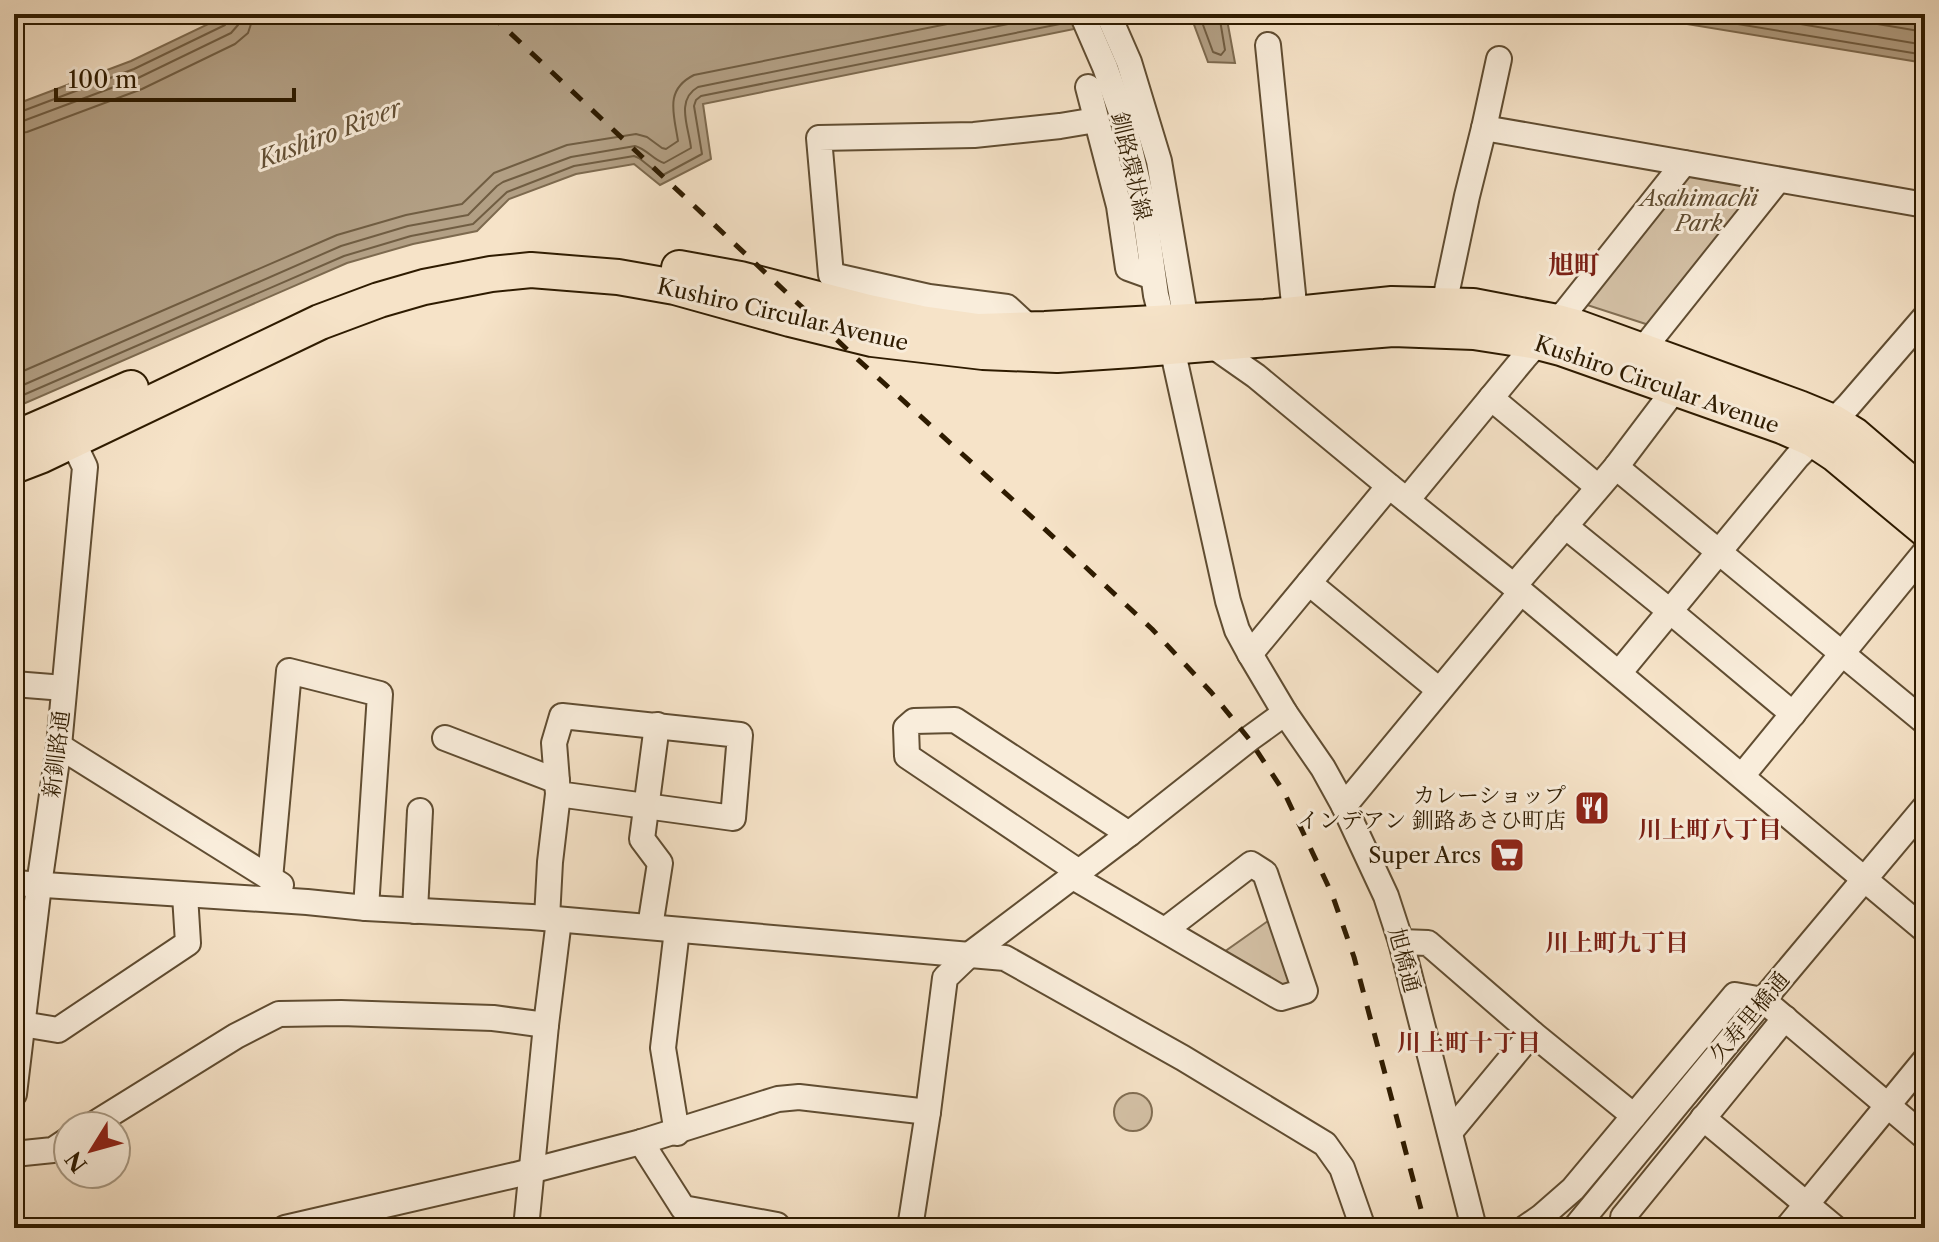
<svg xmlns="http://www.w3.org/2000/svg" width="1939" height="1242" font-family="'Libre Caslon Text','Noto Serif JP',serif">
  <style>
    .green { fill: #d4c1a6; stroke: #816e53; stroke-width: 2 }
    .water { fill: #b29f84; stroke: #7d6a4f; stroke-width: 2 }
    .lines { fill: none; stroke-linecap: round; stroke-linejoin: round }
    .shore { stroke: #705d42; stroke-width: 2 }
    .minor-casing { stroke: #604d32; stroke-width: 28 }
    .highway-casing { stroke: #2e1b00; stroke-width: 38 }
    .minor { stroke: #f9eddb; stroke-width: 24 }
    .highway { stroke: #f6e3c8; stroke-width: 34 }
    .rail { stroke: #2e1b00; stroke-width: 5; stroke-dasharray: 14 14; stroke-linecap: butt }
    .labels { text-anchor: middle; stroke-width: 6; stroke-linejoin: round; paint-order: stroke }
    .street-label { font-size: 22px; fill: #2e1b00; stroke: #f9eddb }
    .park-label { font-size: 22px; font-style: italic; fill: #604d32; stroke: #f9eddb }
    .poi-label { font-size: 22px; fill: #2e1b00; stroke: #f9eddb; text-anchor: end }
    .water-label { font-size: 24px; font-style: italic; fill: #635035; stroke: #f9eddb }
    .neighbourhood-label { font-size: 24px; font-weight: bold; fill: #7a1f14; stroke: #f9eddb }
    .quarter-label { font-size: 26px; font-weight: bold; fill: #7a1f14; stroke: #f9eddb }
  </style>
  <rect width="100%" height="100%" fill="#f6e3c8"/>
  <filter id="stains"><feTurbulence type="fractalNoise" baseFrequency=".0025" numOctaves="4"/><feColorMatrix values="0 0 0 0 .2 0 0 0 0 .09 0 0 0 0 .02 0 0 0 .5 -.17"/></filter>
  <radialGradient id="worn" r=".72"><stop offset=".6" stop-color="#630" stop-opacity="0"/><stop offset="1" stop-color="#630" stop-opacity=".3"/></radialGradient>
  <g class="green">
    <path d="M1687 173 1749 183 1753 195 1649 325 1584 304Z"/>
    <path d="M1275 916 1299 989 1281 994 1217 957Z"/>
    <circle cx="1133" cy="1112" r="19"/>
  </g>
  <g class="water">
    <path d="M225 14H1148L703 104 711 159 660 185 634 164 576 174 509 199 477 231 413 244 347 263 14 408V105L131 61 221 18Z"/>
    <path d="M1190 14H1226L1235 63 1208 62Z"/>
    <path d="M1626 14H1925V63Z"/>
  </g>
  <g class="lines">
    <g class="shore">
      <path d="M1199 14 1213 52 1221 55 1225 50 1219 14"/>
      <path d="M1677 14 1925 55"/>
      <path d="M1741 14 1925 45"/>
      <path d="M1818 14 1925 32"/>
      <path d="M14 112H20L134 69 225 25 229 20 230 14"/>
      <path d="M14 122 23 121 138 78 231 33 238 25 240 14"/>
      <path d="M14 134 27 132 142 89 235 44 248 33 251 24 252 14"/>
      <path d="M14 375 337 235 406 215 462 204 494 173 567 145 636 134 647 137 662 148 666 149 678 141C674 114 664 90 694 75L997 14"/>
      <path d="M14 389 341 246 408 226 468 215 497 186 503 182 571 157 635 146C647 149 653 160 664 163L691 148C689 128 675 100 698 87L1057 14"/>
      <path d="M14 399 344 256 411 236 473 224 507 192 574 166 634 156 639 158 659 174 663 175 702 154 694 106 696 100 701 96 1070 22"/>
    </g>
    <defs>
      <g id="minor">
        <path d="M1082 14 1105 67 1122 115 1144 208 1156 295 1163 323 1172 348 1228 601 1237 630 1250 654 1285 713 1323 768 1344 806 1386 896 1401 942 1474 1228"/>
        <path d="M1108 14 1129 62 1159 161 1186 322"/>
        <path d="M1268 45 1295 314"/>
        <path d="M1088 87 1119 206 1128 268 1153 277"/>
        <path d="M1484 128 1499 59"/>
        <path d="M1441 319 1467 196 1484 128 1925 205"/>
        <path d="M1032 330 1007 307 929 297 831 275 819 138 974 135 1060 126 1096 120"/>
        <path d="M1206 341 1256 376 1389 486 1514 586 1925 930"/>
        <path d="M1632 363 1778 180"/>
        <path d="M1491 398 1598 487"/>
        <path d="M1616 467 1925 722"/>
        <path d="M1407 500 1524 358 1568 309 1684 163"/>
        <path d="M1565 526 1671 612 1793 714"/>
        <path d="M1309 583 1439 690"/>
        <path d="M1514 586 1616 467 1684 377"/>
        <path d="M1250 654 1389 486"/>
        <path d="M1619 673 1797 457 1848 406 1925 317"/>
        <path d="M14 684 64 688"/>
        <path d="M445 738 557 781"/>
        <path d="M59 746 281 885"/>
        <path d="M1742 776 1925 552"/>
        <path d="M1344 806 1521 592"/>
        <path d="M1079 872 907 756 906 728 914 721 955 720 1129 834"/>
        <path d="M1073 877 1281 998 1305 991 1265 873 1251 864 1165 930"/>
        <path d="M270 879 289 671 380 694 366 908"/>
        <path d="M14 883 307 902 366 908 532 917 1005 958 1183 1058 1325 1144 1342 1168 1363 1228"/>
        <path d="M415 911 420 811"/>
        <path d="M547 918 550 862 558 794 554 743 562 716 740 735 733 818 558 794"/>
        <path d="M650 927 660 863 642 839 657 725"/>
        <path d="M677 930 663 1048 677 1133"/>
        <path d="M1401 942 1428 943 1532 1033 1450 1132"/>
        <path d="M22 1024 58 1030 188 943 185 895"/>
        <path d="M1532 1033 1634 1116"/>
        <path d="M14 1094 39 885 59 746 85 467 67 429"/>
        <path d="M1703 1118 1835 1228"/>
        <path d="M91 1126 236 1036 279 1014 341 1013 493 1018 546 1025"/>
        <path d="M641 1142 683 1208 777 1225"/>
        <path d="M14 1154 53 1150 68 1140"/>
        <path d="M285 1228 515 1175 641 1142 778 1099 799 1097 928 1112"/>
        <path d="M526 1228 546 1025 559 920"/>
        <path d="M910 1228 928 1112 945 978 969 955 1129 834 1249 739 1285 713"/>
        <path d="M1525 1228 1541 1217 1573 1189 1735 995 1763 1000 1925 1137"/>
        <path d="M1575 1228 1763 1000 1925 807"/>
        <path d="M1623 1228V1217L1785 1018"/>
        <path d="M1787 1228 1925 1060"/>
      </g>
      <g id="highway">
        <path d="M679 268 740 279 868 312 921 323 978 331 1045 329 1265 317 1392 304 1473 306 1557 322 1579 328 1799 408 1833 422 1854 435 1925 496"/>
        <path d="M14 439 131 388"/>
        <path d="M14 466 40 456 320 322 379 300 424 287 491 274 531 270 618 277 675 287 790 319 872 339 983 352 1057 355 1132 350 1393 329 1474 332 1538 342 1561 348 1782 426 1814 440 1835 454 1925 529"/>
      </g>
    </defs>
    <use href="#minor" class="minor-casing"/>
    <use href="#highway" class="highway-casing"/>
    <use href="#minor" class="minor"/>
    <use href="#highway" class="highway"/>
    <path class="rail" d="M490 14 854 356 1034 519 1152 629 1211 692 1249 739 1284 792 1332 894 1354 957 1426 1228"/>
  </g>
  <defs>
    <symbol id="restaurant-square" viewBox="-11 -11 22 22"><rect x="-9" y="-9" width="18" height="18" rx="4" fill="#8f2418" stroke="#f9eddb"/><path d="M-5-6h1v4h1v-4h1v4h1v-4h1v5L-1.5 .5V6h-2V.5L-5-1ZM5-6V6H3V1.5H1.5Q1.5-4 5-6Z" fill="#fff"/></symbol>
    <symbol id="supermarket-square" viewBox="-11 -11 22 22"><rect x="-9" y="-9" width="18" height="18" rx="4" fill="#8f2418" stroke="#f9eddb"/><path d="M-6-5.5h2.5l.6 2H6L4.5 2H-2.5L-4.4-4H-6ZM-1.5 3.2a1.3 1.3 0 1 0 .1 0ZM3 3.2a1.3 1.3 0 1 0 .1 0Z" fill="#fff"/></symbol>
  </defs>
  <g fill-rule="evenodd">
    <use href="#restaurant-square" x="1572" y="788" width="40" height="40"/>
    <use href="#supermarket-square" x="1487" y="835" width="40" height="40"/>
  </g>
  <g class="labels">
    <g class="street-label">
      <text transform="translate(1132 166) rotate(77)" y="8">釧路環状線</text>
      <text transform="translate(783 314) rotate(13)" y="8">Kushiro Circular Avenue</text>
      <text transform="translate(1657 384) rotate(19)" y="8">Kushiro Circular Avenue</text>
      <text transform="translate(56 754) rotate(-83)" y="8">新釧路通</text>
      <text transform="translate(1405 960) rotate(75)" y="8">旭橋通</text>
      <text transform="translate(1749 1017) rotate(-50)" y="8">久寿里橋通</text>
    </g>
    <g class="park-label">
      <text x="1699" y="206">Asahimachi<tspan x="1699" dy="25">Park</tspan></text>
    </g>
    <g class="poi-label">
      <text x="1566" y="803">カレーショップ<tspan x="1566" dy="25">インデアン 釧路あさひ町店</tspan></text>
      <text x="1481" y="863">Super Arcs</text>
    </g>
    <g class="water-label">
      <text transform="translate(330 134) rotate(-21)" y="8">Kushiro River</text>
    </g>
    <g class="neighbourhood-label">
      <text x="1710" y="838">川上町八丁目</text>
      <text x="1617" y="951">川上町九丁目</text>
      <text x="1469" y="1051">川上町十丁目</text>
    </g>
    <g class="quarter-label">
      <text x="1574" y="274">旭町</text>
    </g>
  </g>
  <rect width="1939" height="1242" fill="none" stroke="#f6e3c8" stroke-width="48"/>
  <rect x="16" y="16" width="1907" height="1210" fill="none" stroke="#2e1b00" stroke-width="4"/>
  <rect x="24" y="24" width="1891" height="1194" fill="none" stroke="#2e1b00" stroke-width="2"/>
  <g transform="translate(92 1150) rotate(233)"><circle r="38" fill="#f9eddb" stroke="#a89983" stroke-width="2"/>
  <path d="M0-6L14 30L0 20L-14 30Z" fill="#8f2418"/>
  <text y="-12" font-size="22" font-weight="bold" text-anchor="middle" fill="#2e1b00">N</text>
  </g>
  <path d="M56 88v12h238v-12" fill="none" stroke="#2e1b00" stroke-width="4"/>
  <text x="68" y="88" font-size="24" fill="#2e1b00" stroke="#f9eddb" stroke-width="6" paint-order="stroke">100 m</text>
  <rect width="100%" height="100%" filter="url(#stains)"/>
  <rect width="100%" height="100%" fill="url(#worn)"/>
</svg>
